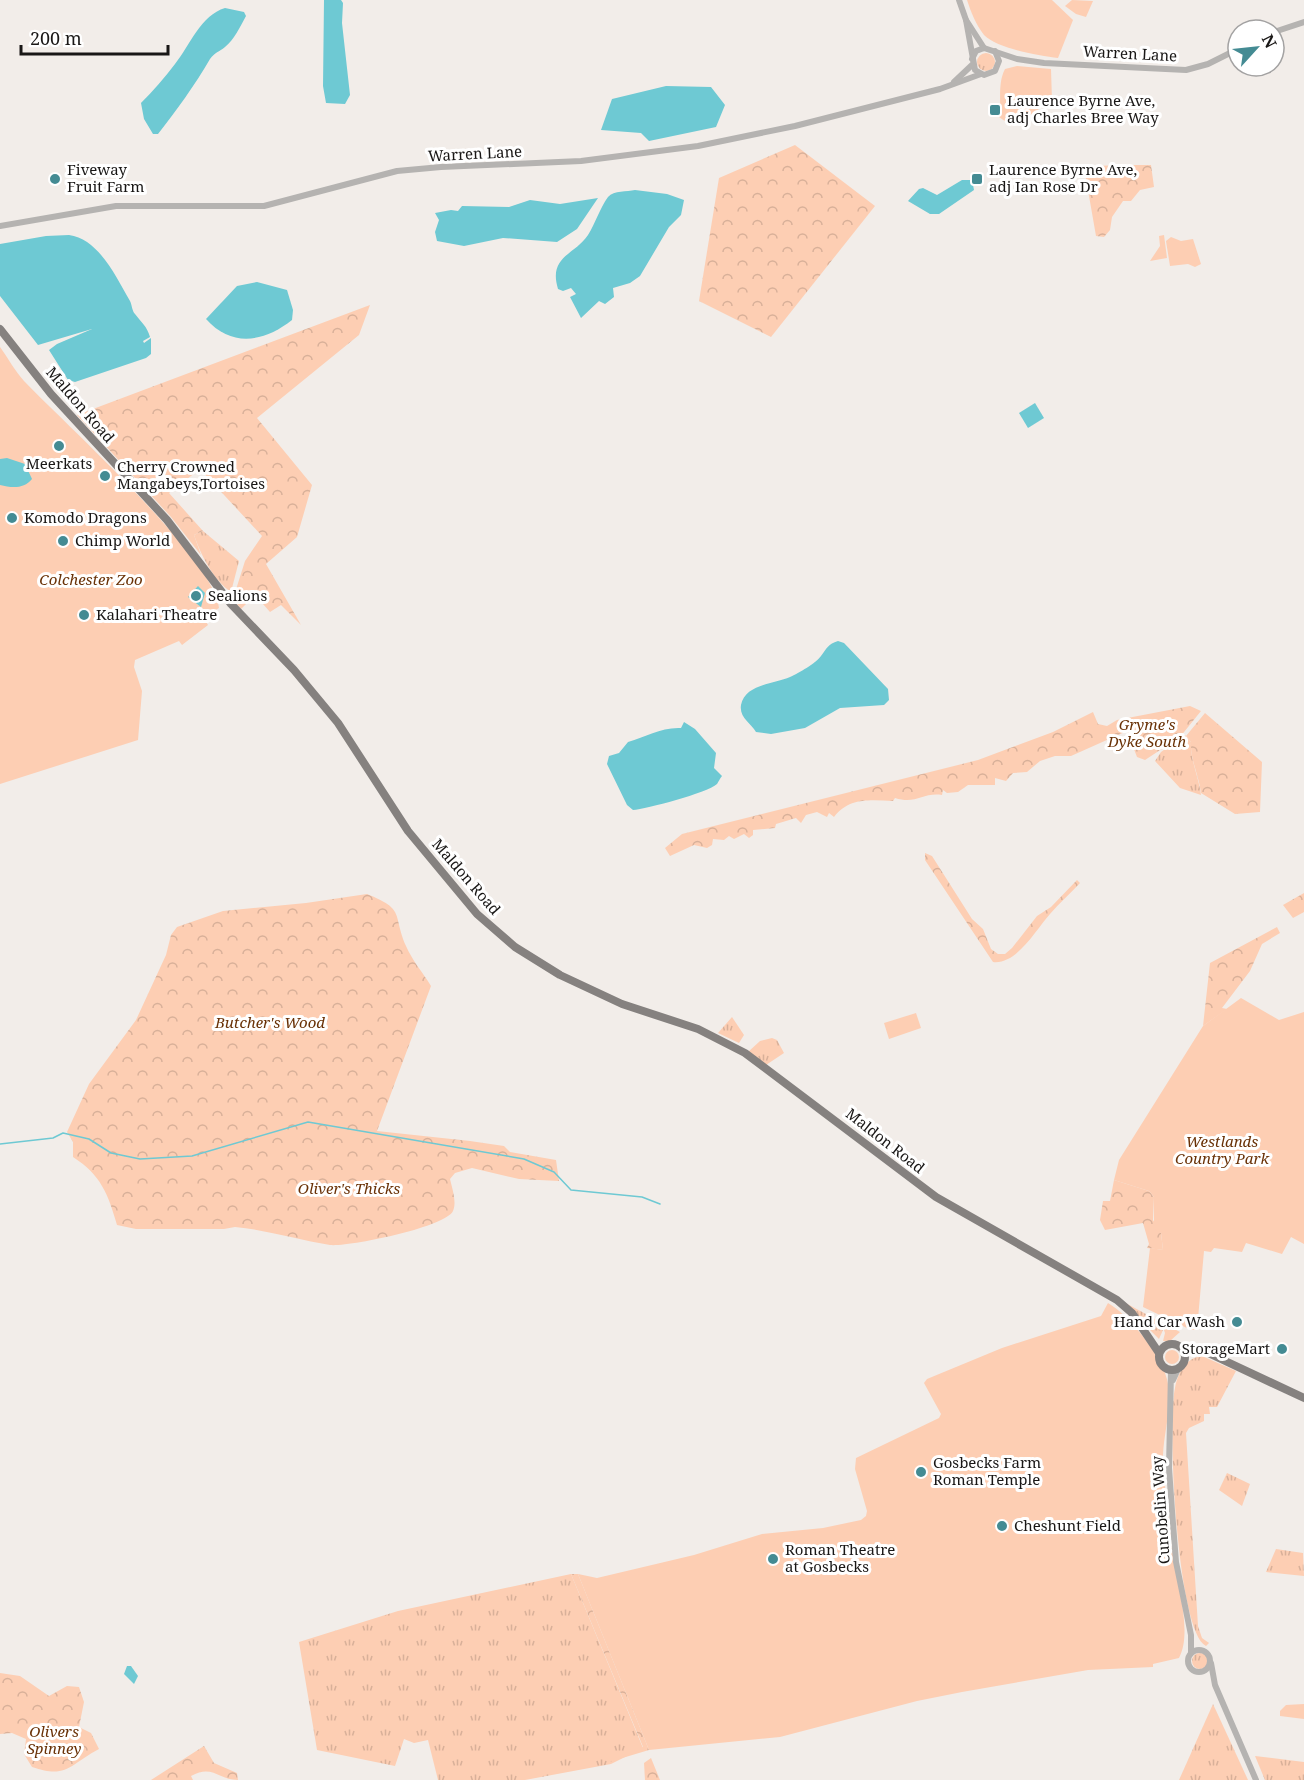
<svg xmlns="http://www.w3.org/2000/svg" width="1304" height="1780" font-family="'Noto Serif',serif">
  <style>
    .grass { fill: url(#grass-tufts) }
    .forest { fill: url(#forest-crowns) }
    .park { fill: #fdceb3 }
    .water { fill: #6ec9d3 }
    .lines { fill: none; stroke-linecap: round; stroke-linejoin: round }
    .stream { stroke: #6ec9d3; stroke-width: 1.5 }
    .minor { stroke: #b5b3b1; stroke-width: 6 }
    .major { stroke: #85817f; stroke-width: 8 }
    .poi-dot { fill: #448b93; stroke: #fff; stroke-width: 2 }
    .labels { text-anchor: middle; stroke-width: 6; stroke-linejoin: round; paint-order: stroke }
    .street-label { font-size: 15px; fill: #191716; stroke: #fff }
    .poi-label { font-size: 15px; fill: #191716; stroke: #fff; text-anchor: start }
    .park-label { font-size: 15px; font-style: italic; fill: #693106; stroke: #fff }
  </style>
  <defs>
    <pattern id="grass-tufts" width="24" height="20" patternUnits="userSpaceOnUse" patternTransform="scale(1.5)"><rect width="24" height="20" fill="#fdceb3"/><path d="M3 7l-1-3M5 7V3M7 7l1-3M15 17l-1-3M17 17v-4M19 17l1-3" fill="none" stroke="#d8b099"/></pattern>
    <pattern id="forest-crowns" width="20" height="18" patternUnits="userSpaceOnUse" patternTransform="scale(1.5)"><rect width="20" height="18" fill="#fdceb3"/><path d="M2 6a3 3 0 1 1 6 0M12 15a3 3 0 1 1 6 0" fill="none" stroke="#d8b099"/></pattern>
  </defs>
  <rect width="100%" height="100%" fill="#f2ede9"/>
  <g class="grass">
    <circle cx="986" cy="62" r="9"/>
    <path d="M203 531 239 561 231 592C213 580 201 555 194 535Z"/>
    <path d="M1185 735 1191 742C1190 760 1199 777 1201 795L1180 788 1155 761 1161 752Z"/>
    <path d="M732 1017 744 1035 739 1043 718 1033Z"/>
    <path d="M772 1038 777 1040 784 1053 766 1065 748 1052 760 1041Z"/>
    <path d="M1120 1300 1157 1320 1163 1330 1159 1339Z"/>
    <path d="M1161 1322 1180 1332 1170 1341H1163L1165 1333Z"/>
    <circle cx="1172" cy="1357" r="7"/>
    <path d="M1202 1356 1236 1371 1217 1407H1209L1210 1414H1204V1421L1189 1428 1186 1433 1198 1626 1202 1638 1209 1643 1206 1646C1177 1632 1167 1423 1175 1388 1178 1372 1186 1358 1202 1356Z"/>
    <path d="M1227 1473 1250 1484 1242 1506 1219 1490Z"/>
    <path d="M1276 1549 1303 1553 1304 1576 1266 1572Z"/>
    <path d="M571 1574 643 1748 611 1764 525 1780H438L428 1740 414 1743 404 1739 395 1766 317 1750 299 1642 398 1611Z"/>
    <circle cx="1200" cy="1661" r="8"/>
    <path d="M1213 1704 1248 1780H1179Z"/>
    <path d="M1255 1756 1304 1762V1780H1265Z"/>
  </g>
  <g class="forest">
    <path d="M795 145 875 206 771 337 699 301 719 178Z"/>
    <path d="M1125 165H1151L1154 187 1140 190 1131 201H1123L1112 217 1110 230 1104 237 1096 236 1085 173 1093 166Z"/>
    <path d="M370 305 359 335 257 418 312 485 297 537 266 564 301 625 281 605 270 612 255 595 241 609 233 599 245 561 262 536 200 469 169 493 203 531 194 535 201 555 171 517 77 415Z"/>
    <path d="M1190 706 1201 711 1180 737 1145 760 1137 757 1127 731 1071 756H1055L1040 761 1027 772 1013 773 1006 781 995 778V785H968L958 792 947 793 943 790 942 795C923 792 916 805 895 798L893 801C871 800 849 797 834 817L829 813 827 817 817 812 806 815 801 823 796 818 776 824 775 828 753 830V835L749 838 744 834 734 839 729 836 724 840 713 839 712 845 707 848 694 845 670 856 665 848 682 834 978 760 1053 732 1093 712 1098 724 1107 726 1117 720Z"/>
    <path d="M1205 713 1262 762 1260 812 1235 814 1201 793C1199 775 1190 760 1191 742L1186 736Z"/>
    <path d="M925 853 932 856 972 919 983 929 991 949 998 954H1005L1012 948 1037 916 1051 907 1077 880 1080 883C1071 893 1059 903 1050 914 1037 928 1017 965 993 962L925 860Z"/>
    <path d="M1304 893V912L1293 918 1283 905Z"/>
    <path d="M367 894C406 910 392 913 406 946 412 960 423 973 431 986L377 1131 470 1141 504 1146 510 1152 556 1160 559 1181 519 1179 472 1168 455 1173 450 1179C452 1188 457 1202 453 1211 446 1227 349 1247 330 1245 298 1240 267 1230 235 1227L224 1229H136L117 1225C108 1194 101 1175 73 1157V1142L67 1132 89 1084 136 1020 166 955 171 935 177 927 223 911 306 903Z"/>
    <path d="M1277 927 1280 933 1262 944 1250 971 1222 1008 1227 1009 1203 1026 1210 963Z"/>
    <path d="M1114 1180 1149 1191 1154 1197 1153 1220 1161 1233 1163 1250 1147 1248 1149 1244 1143 1223 1105 1230 1100 1220 1103 1201H1110Z"/>
    <path d="M571 1574H578L649 1750 609 1762 643 1747Z"/>
    <path d="M0 1673 20 1676 49 1696 67 1686 79 1687 84 1702 79 1727 91 1733 99 1749C69 1765 67 1779 32 1767L24 1754 26 1739 12 1733 0 1734Z"/>
    <path d="M204 1746 214 1763 237 1773 238 1780C218 1780 213 1764 191 1776L193 1780H151Z"/>
    <path d="M651 1758 660 1780H645L644 1763Z"/>
  </g>
  <g class="park">
    <path d="M967 0H1052L1073 20 1058 58C1038 55 998 49 984 35 976 25 971 12 967 0Z"/>
    <path d="M1072 0 1093 1 1086 17 1076 14 1065 6Z"/>
    <path d="M1017 66 1051 69 1052 101C1037 109 1027 119 1012 126L999 117C1002 103 997 84 1005 69Z"/>
    <path d="M1164 235 1167 258 1150 261 1160 246 1159 236Z"/>
    <path d="M1171 237 1181 241 1193 239 1201 264 1195 267 1188 264 1170 266 1166 241Z"/>
    <path d="M0 347C8 358 15 371 24 381 61 420 215 559 219 608L207 615 205 620 208 625 182 645 179 641 135 660 134 667 142 691 138 740 0 784Z"/>
    <path d="M1241 998 1279 1020 1304 1012V1244L1291 1237 1282 1254 1246 1243 1242 1252 1214 1248 1211 1252 1204 1251 1197 1330H1191L1143 1307 1150 1248 1163 1250 1161 1233 1154 1229V1197L1149 1191 1114 1180 1119 1160 1203 1026Z"/>
    <path d="M916 1013 921 1028 889 1039 884 1023Z"/>
    <path d="M1108 1303C1130 1316 1156 1350 1165 1373 1175 1398 1164 1429 1163 1455 1163 1483 1169 1513 1171 1541 1174 1572 1194 1631 1179 1658L1153 1664V1667L1088 1670 962 1692 917 1701 780 1737 649 1750 578 1574 597 1578 694 1555 762 1534 823 1528 861 1520 866 1516 867 1511 855 1469 856 1458 939 1418 941 1414 924 1383 927 1379 1002 1348 1101 1316Z"/>
    <path d="M1304 1704V1719L1280 1716V1711L1286 1705Z"/>
  </g>
  <g class="water">
    <path d="M324 0H341L343 3 342 23 350 95 345 104 326 103 323 86Z"/>
    <path d="M225 8 244 12 246 16C240 27 234 40 225 47 219 52 215 52 210 59 195 85 176 111 158 134H153L144 119 141 103C153 91 165 77 175 64 190 45 201 15 225 8Z"/>
    <path d="M666 86 711 87 725 105 716 127 649 141 641 133 601 130 612 99Z"/>
    <path d="M962 180H972L974 190 939 214H930L908 201 919 189 923 188 937 195Z"/>
    <path d="M635 190 667 194 684 200 681 215 669 227 640 276 630 283 613 288 614 297 605 304 599 301 581 318 570 297 576 294 571 288 563 291 558 289C548 256 575 255 588 235 595 224 600 208 608 197 614 190 627 192 635 190Z"/>
    <path d="M598 198 577 229 557 242 503 238 464 246 437 241 435 232 439 220 435 213 451 210 458 211 462 206 509 207 530 200 560 204Z"/>
    <path d="M69 235C99 239 116 277 130 301 132 305 132 311 135 314 141 322 147 326 150 337L143 341 144 343 151 338V354L146 358 75 382 68 380 49 350 57 344 92 329 38 345 0 296V244L46 236Z"/>
    <path d="M257 282 287 290 293 310 292 320C264 342 232 348 206 319L237 286Z"/>
    <path d="M1035 403 1044 418 1028 428 1019 413Z"/>
    <path d="M7 458 25 464 32 479C24 489 12 488 0 485V459Z"/>
    <path d="M198 586 205 593 201 607 188 597Z"/>
    <path d="M838 641 844 643 888 689 889 700 884 705 840 708 805 728 771 734 756 732C751 723 739 718 741 705 745 684 774 684 790 677 799 673 816 663 821 656 827 648 828 644 838 641Z"/>
    <path d="M684 722 695 729 716 753 714 768 722 776C720 778 718 783 717 784 707 793 646 809 633 810L627 805 607 764 609 756 619 753 628 742C646 737 661 727 681 728Z"/>
    <path d="M127 1666H131L138 1676 134 1684 124 1674Z"/>
  </g>
  <g class="lines">
    <path class="stream" d="M0 1144 53 1138 63 1133 89 1139 111 1153 140 1159 192 1156 308 1122 524 1159 554 1172 571 1190 642 1197 660 1204"/>
    <g class="minor">
      <path d="M959 0 966 20 984 48"/>
      <path d="M966 20 975 70 984 75 995 71 999 61 995 51"/>
      <path d="M1274 32 1304 22"/>
      <path d="M972 59 976 51 984 48 1017 59 1044 63 1186 70 1208 64 1238 49"/>
      <path d="M954 82 972 65"/>
      <path d="M0 226 116 206H264L397 171 441 167 581 161 698 146 795 126 940 89 981 74"/>
      <path d="M1171 1370 1169 1468 1172 1511 1176 1562 1191 1635V1653"/>
      <path d="M1173 1380 1178 1369"/>
      <circle cx="1199" cy="1661" r="11"/>
      <path d="M1211 1663 1215 1685 1256 1780"/>
    </g>
    <g class="major">
      <path d="M0 329 51 394 167 520 231 604 294 670 338 723 408 831 477 914 515 947 560 975 622 1004 698 1029 745 1053 936 1197 1117 1300 1132 1313 1159 1353"/>
      <circle cx="1172" cy="1357" r="13"/>
      <path d="M1182 1348 1204 1351 1304 1398"/>
    </g>
  </g>
  <g class="poi-dot">
    <rect x="989" y="104" width="12" height="12" rx="3"/>
    <circle cx="55" cy="179" r="6"/>
    <rect x="971" y="173" width="12" height="12" rx="3"/>
    <circle cx="59" cy="446" r="6"/>
    <circle cx="105" cy="476" r="6"/>
    <circle cx="12" cy="518" r="6"/>
    <circle cx="63" cy="541" r="6"/>
    <circle cx="196" cy="596" r="6"/>
    <circle cx="84" cy="615" r="6"/>
    <circle cx="1237" cy="1322" r="6"/>
    <circle cx="1282" cy="1349" r="6"/>
    <circle cx="921" cy="1472" r="6"/>
    <circle cx="1002" cy="1526" r="6"/>
    <circle cx="773" cy="1559" r="6"/>
  </g>
  <g class="labels">
    <g class="street-label">
      <text transform="translate(1130 54) rotate(3)" y="5">Warren Lane</text>
      <text transform="translate(475 154) rotate(-3)" y="5">Warren Lane</text>
      <text transform="translate(80 405) rotate(49)" y="5">Maldon Road</text>
      <text transform="translate(466 877) rotate(49)" y="5">Maldon Road</text>
      <text transform="translate(885 1141) rotate(38)" y="5">Maldon Road</text>
      <text transform="translate(1161 1510) rotate(-94)" y="5">Cunobelin Way</text>
    </g>
    <g class="poi-label">
      <text x="1007" y="106">Laurence Byrne Ave,<tspan x="1007" dy="17">adj Charles Bree Way</tspan></text>
      <text x="67" y="175">Fiveway<tspan x="67" dy="17">Fruit Farm</tspan></text>
      <text x="989" y="175">Laurence Byrne Ave,<tspan x="989" dy="17">adj Ian Rose Dr</tspan></text>
      <text x="59" y="469" text-anchor="middle">Meerkats</text>
      <text x="117" y="472">Cherry Crowned<tspan x="117" dy="17">Mangabeys,Tortoises</tspan></text>
      <text x="24" y="523">Komodo Dragons</text>
      <text x="75" y="546">Chimp World</text>
      <text x="208" y="601">Sealions</text>
      <text x="96" y="620">Kalahari Theatre</text>
      <text x="1225" y="1327" text-anchor="end">Hand Car Wash</text>
      <text x="1270" y="1354" text-anchor="end">StorageMart</text>
      <text x="933" y="1468">Gosbecks Farm<tspan x="933" dy="17">Roman Temple</tspan></text>
      <text x="1014" y="1531">Cheshunt Field</text>
      <text x="785" y="1555">Roman Theatre<tspan x="785" dy="17">at Gosbecks</tspan></text>
    </g>
    <g class="park-label">
      <text x="91" y="585">Colchester Zoo</text>
      <text x="1147" y="730">Gryme's<tspan x="1147" dy="17">Dyke South</tspan></text>
      <text x="270" y="1028">Butcher's Wood</text>
      <text x="1222" y="1147">Westlands<tspan x="1222" dy="17">Country Park</tspan></text>
      <text x="349" y="1194">Oliver's Thicks</text>
      <text x="54" y="1737">Olivers<tspan x="54" dy="17">Spinney</tspan></text>
    </g>
  </g>
  <g transform="translate(1256 48) rotate(63)"><circle r="28" fill="#ffffff" stroke="#a3a2a2" stroke-width="1.5"/>
  <path d="M0-4.5L10 22L0 15L-10 22Z" fill="#448b93"/>
  <text y="-9" font-size="16" font-weight="bold" text-anchor="middle" fill="#191716">N</text>
  </g>
  <path d="M21 45v9h147v-9" fill="none" stroke="#191716" stroke-width="3"/>
  <text x="30" y="45" font-size="18" fill="#191716" stroke="#ffffff" stroke-width="4.5" paint-order="stroke">200 m</text>
</svg>
